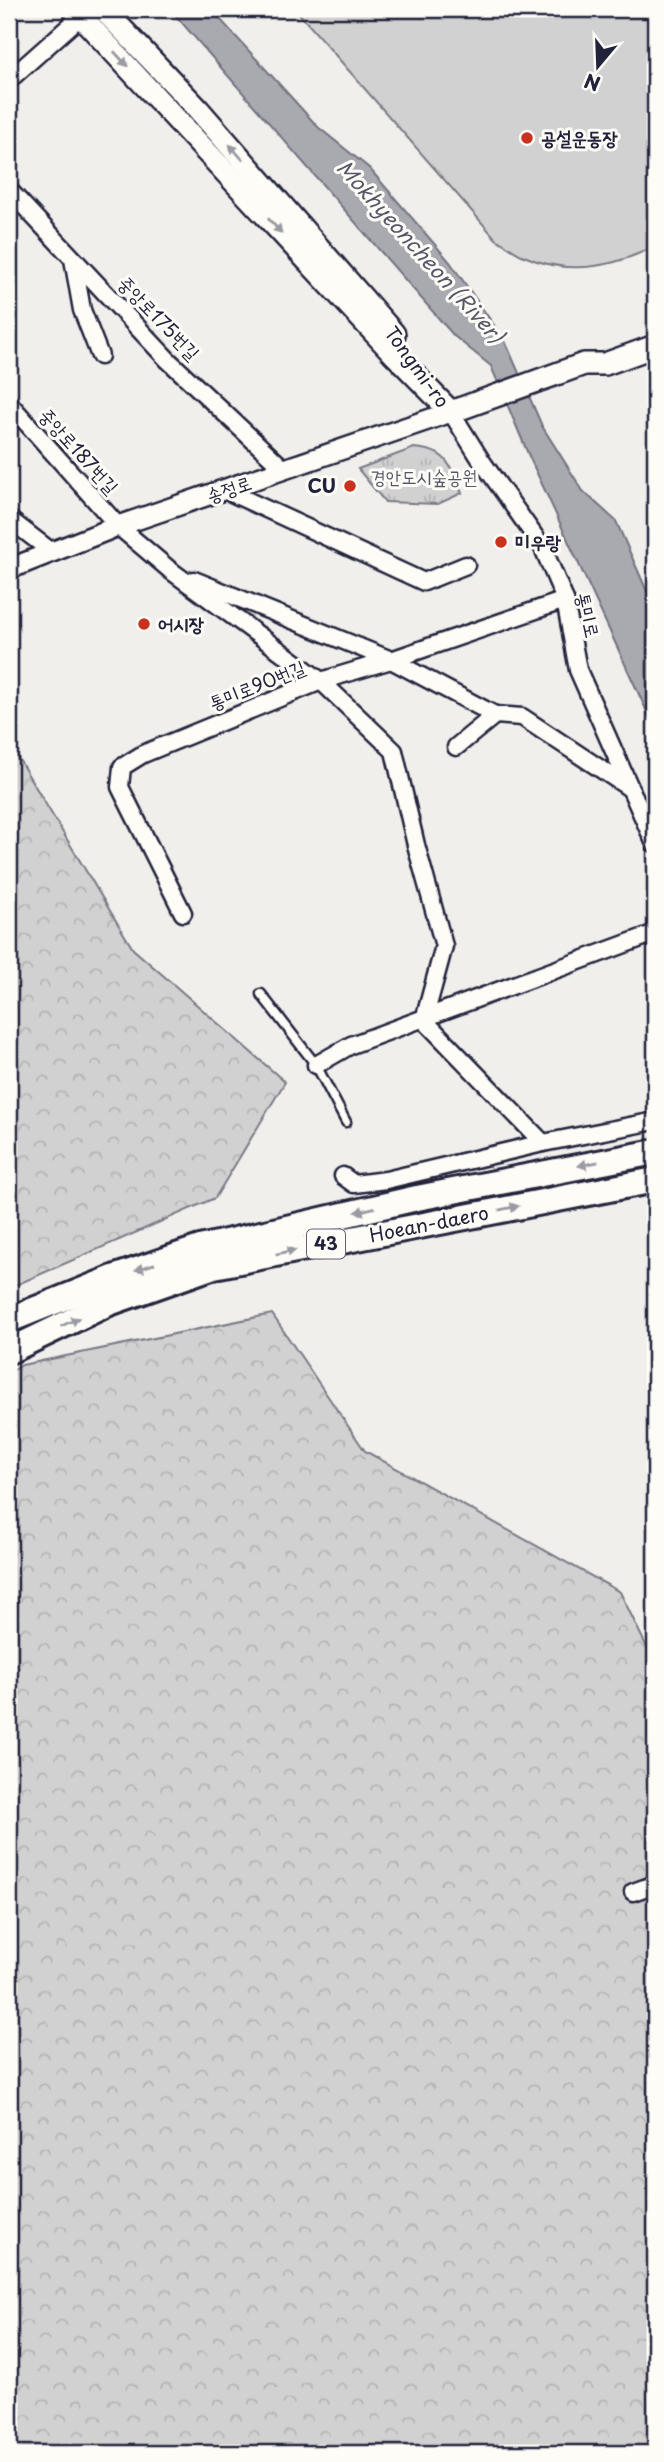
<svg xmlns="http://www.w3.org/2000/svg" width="664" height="2462" font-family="'Playpen Sans','Poor Story',sans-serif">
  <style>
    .grass { fill: url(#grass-tufts); stroke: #7a7a86; stroke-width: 2 }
    .forest { fill: url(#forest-crowns); stroke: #7a7a86; stroke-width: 2 }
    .pitch { fill: #d2d1d1; stroke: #7a7a86; stroke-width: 2 }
    .water { fill: #a9a9b0; stroke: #737381; stroke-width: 2 }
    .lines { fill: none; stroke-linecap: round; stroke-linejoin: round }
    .service-casing { stroke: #22223b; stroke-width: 13 }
    .minor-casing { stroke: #22223b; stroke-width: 21 }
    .tertiary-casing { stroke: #22223b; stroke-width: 24 }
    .secondary-casing { stroke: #22223b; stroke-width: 26 }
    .primary-casing { stroke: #22223b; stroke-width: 30 }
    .service { stroke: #fdfcf7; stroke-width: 8 }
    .minor { stroke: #fdfcf7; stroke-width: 16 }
    .tertiary { stroke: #fdfcf7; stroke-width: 19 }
    .secondary { stroke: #fdfcf7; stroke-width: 21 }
    .primary { stroke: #fdfcf7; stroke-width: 24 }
    .oneway { fill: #9a9aa2 }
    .poi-dot { fill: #c8321e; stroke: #fdfcf7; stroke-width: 2.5 }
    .labels { text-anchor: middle; stroke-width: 6; stroke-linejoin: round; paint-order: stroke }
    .shield { fill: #fdfcf7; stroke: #646373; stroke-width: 2 }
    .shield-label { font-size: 18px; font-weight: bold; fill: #22223b }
    .poi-label { font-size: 19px; font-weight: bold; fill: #22223b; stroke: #fdfcf7; text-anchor: start }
    .street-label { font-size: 19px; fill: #22223b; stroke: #fdfcf7 }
    .park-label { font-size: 19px; fill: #575768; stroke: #fdfcf7 }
    .water-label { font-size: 21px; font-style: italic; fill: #58586a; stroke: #fdfcf7 }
  </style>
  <defs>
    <pattern id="grass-tufts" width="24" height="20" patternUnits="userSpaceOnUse" patternTransform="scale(1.75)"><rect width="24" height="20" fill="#d2d1d1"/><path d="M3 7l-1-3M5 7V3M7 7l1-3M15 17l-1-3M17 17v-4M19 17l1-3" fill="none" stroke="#b4b3b4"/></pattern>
    <pattern id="forest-crowns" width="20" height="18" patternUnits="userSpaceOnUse" patternTransform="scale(1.75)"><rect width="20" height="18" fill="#d2d1d1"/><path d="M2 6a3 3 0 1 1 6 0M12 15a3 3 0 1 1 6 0" fill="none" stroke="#b4b3b4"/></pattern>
  </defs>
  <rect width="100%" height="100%" fill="#f0efec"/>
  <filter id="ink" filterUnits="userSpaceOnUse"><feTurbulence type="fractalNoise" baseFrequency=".0143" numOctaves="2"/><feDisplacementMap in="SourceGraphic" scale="14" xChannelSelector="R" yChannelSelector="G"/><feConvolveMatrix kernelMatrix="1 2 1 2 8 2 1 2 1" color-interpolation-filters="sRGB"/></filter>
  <g filter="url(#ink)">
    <path class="grass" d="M414 448C450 451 448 464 462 493L438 504 385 502 358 469Z"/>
    <g class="forest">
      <path d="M9 743 133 949 285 1082 215 1198 9 1288Z"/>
      <path d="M272 1314 365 1451 620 1592 655 1664V2453H11L9 2451V1373L22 1365Z"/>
    </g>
    <path class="pitch" d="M295 9H651L655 14V246C614 267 568 276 524 256 514 252 505 244 496 239Z"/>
    <path class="water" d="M170 9H211L318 127 369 168 450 262 505 341 542 426 583 491 616 521 650 598 655 611V729L529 456 491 366 454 336Z"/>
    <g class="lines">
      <defs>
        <path id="service" d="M261 994 316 1065 346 1122"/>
        <g id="minor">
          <path d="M9 80 81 16"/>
          <path d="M9 190 168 360 285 470"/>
          <path d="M73 259 82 310 100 356"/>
          <path d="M9 403 118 526 170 570 321 681 394 751 416 845 444 946 424 1020 543 1143"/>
          <path d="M451 412 481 460 543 548 565 600 578 670 655 844"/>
          <path d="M225 490 424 582 466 565"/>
          <path d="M9 519 52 552"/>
          <path d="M194 580 391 660 495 715 522 717 631 789"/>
          <path d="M456 747 495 715"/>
          <path d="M183 913 120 787 122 767 143 754 321 681 391 660 565 600"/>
          <path d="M316 1065 351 1045 655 933"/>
          <path d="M343 1176 354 1184 386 1180 543 1143 655 1121"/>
          <path d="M633 1892 655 1884"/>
        </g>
        <path id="tertiary" d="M9 569 118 526 451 412"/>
        <g id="secondary">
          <path d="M74 9 396 356 451 412"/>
          <path d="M103 9 198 109 394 334"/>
          <path d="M451 412 584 364H605L655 346"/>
        </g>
        <g id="primary">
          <path d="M9 1320 116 1277 200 1248 417 1198 655 1152"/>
          <path d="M9 1351 109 1303 214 1266 655 1180"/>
        </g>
      </defs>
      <use href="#service" class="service-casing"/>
      <use href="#minor" class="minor-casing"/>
      <use href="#tertiary" class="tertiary-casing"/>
      <use href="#secondary" class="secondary-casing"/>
      <use href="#primary" class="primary-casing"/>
      <use href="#service" class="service"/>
      <use href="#minor" class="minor"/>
      <use href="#tertiary" class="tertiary"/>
      <use href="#secondary" class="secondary"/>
      <use href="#primary" class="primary"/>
    </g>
    <defs><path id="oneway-solid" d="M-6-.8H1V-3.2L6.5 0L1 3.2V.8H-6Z" transform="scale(1.75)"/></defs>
    <g class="oneway">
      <use href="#oneway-solid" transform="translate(121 59) rotate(47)"/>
      <use href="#oneway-solid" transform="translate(236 152) rotate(-131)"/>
      <use href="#oneway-solid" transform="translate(275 226) rotate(47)"/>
      <use href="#oneway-solid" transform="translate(588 1164) rotate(169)"/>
      <use href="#oneway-solid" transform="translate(509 1208) rotate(-11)"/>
      <use href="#oneway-solid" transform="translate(365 1210) rotate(166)"/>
      <use href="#oneway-solid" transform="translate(286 1252) rotate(-11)"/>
      <use href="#oneway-solid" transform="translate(145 1267) rotate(161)"/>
      <use href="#oneway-solid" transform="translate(70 1322) rotate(-25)"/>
    </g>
  </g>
  <g class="poi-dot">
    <circle cx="527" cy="138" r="7"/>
    <circle cx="350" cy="486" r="7"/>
    <circle cx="501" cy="542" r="7"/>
    <circle cx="144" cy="624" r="7"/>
  </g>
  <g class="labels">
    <rect class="shield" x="307" y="1229.5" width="38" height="29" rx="5"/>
    <g class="shield-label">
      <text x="326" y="1250">43</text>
    </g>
    <g class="poi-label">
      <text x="541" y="145">공설운동장</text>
      <text x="336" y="493" text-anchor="end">CU</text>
      <text x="515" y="549">미우랑</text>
      <text x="158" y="631">어시장</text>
    </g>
    <g class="street-label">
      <text transform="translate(159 318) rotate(46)" y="7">중앙로175번길</text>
      <text transform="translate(417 367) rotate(54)" y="7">Tongmi-ro</text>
      <text transform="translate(79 451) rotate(48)" y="7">중앙로187번길</text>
      <text transform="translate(229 489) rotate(-19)" y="7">송정로</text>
      <text transform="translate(588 615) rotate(77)" y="7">통미로</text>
      <text transform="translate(257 685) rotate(-22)" y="7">통미로90번길</text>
      <text transform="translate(429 1224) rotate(-11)" y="7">Hoean-daero</text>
    </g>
    <g class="park-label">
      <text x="424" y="484">경안도시숲공원</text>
    </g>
    <g class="water-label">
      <text transform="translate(420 252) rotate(48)" y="7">Mokhyeoncheon (River)</text>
    </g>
  </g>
  <rect width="664" height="2462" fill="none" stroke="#fdfcf7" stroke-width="35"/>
  <rect x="18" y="18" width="629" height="2427" fill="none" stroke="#22223b" stroke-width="2.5" filter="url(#ink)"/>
  <g transform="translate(598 66) rotate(199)" stroke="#fdfcf7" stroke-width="5" paint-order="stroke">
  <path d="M0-5L12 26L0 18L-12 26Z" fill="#22223b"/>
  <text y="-10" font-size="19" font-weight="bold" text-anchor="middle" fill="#22223b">N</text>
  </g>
</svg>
